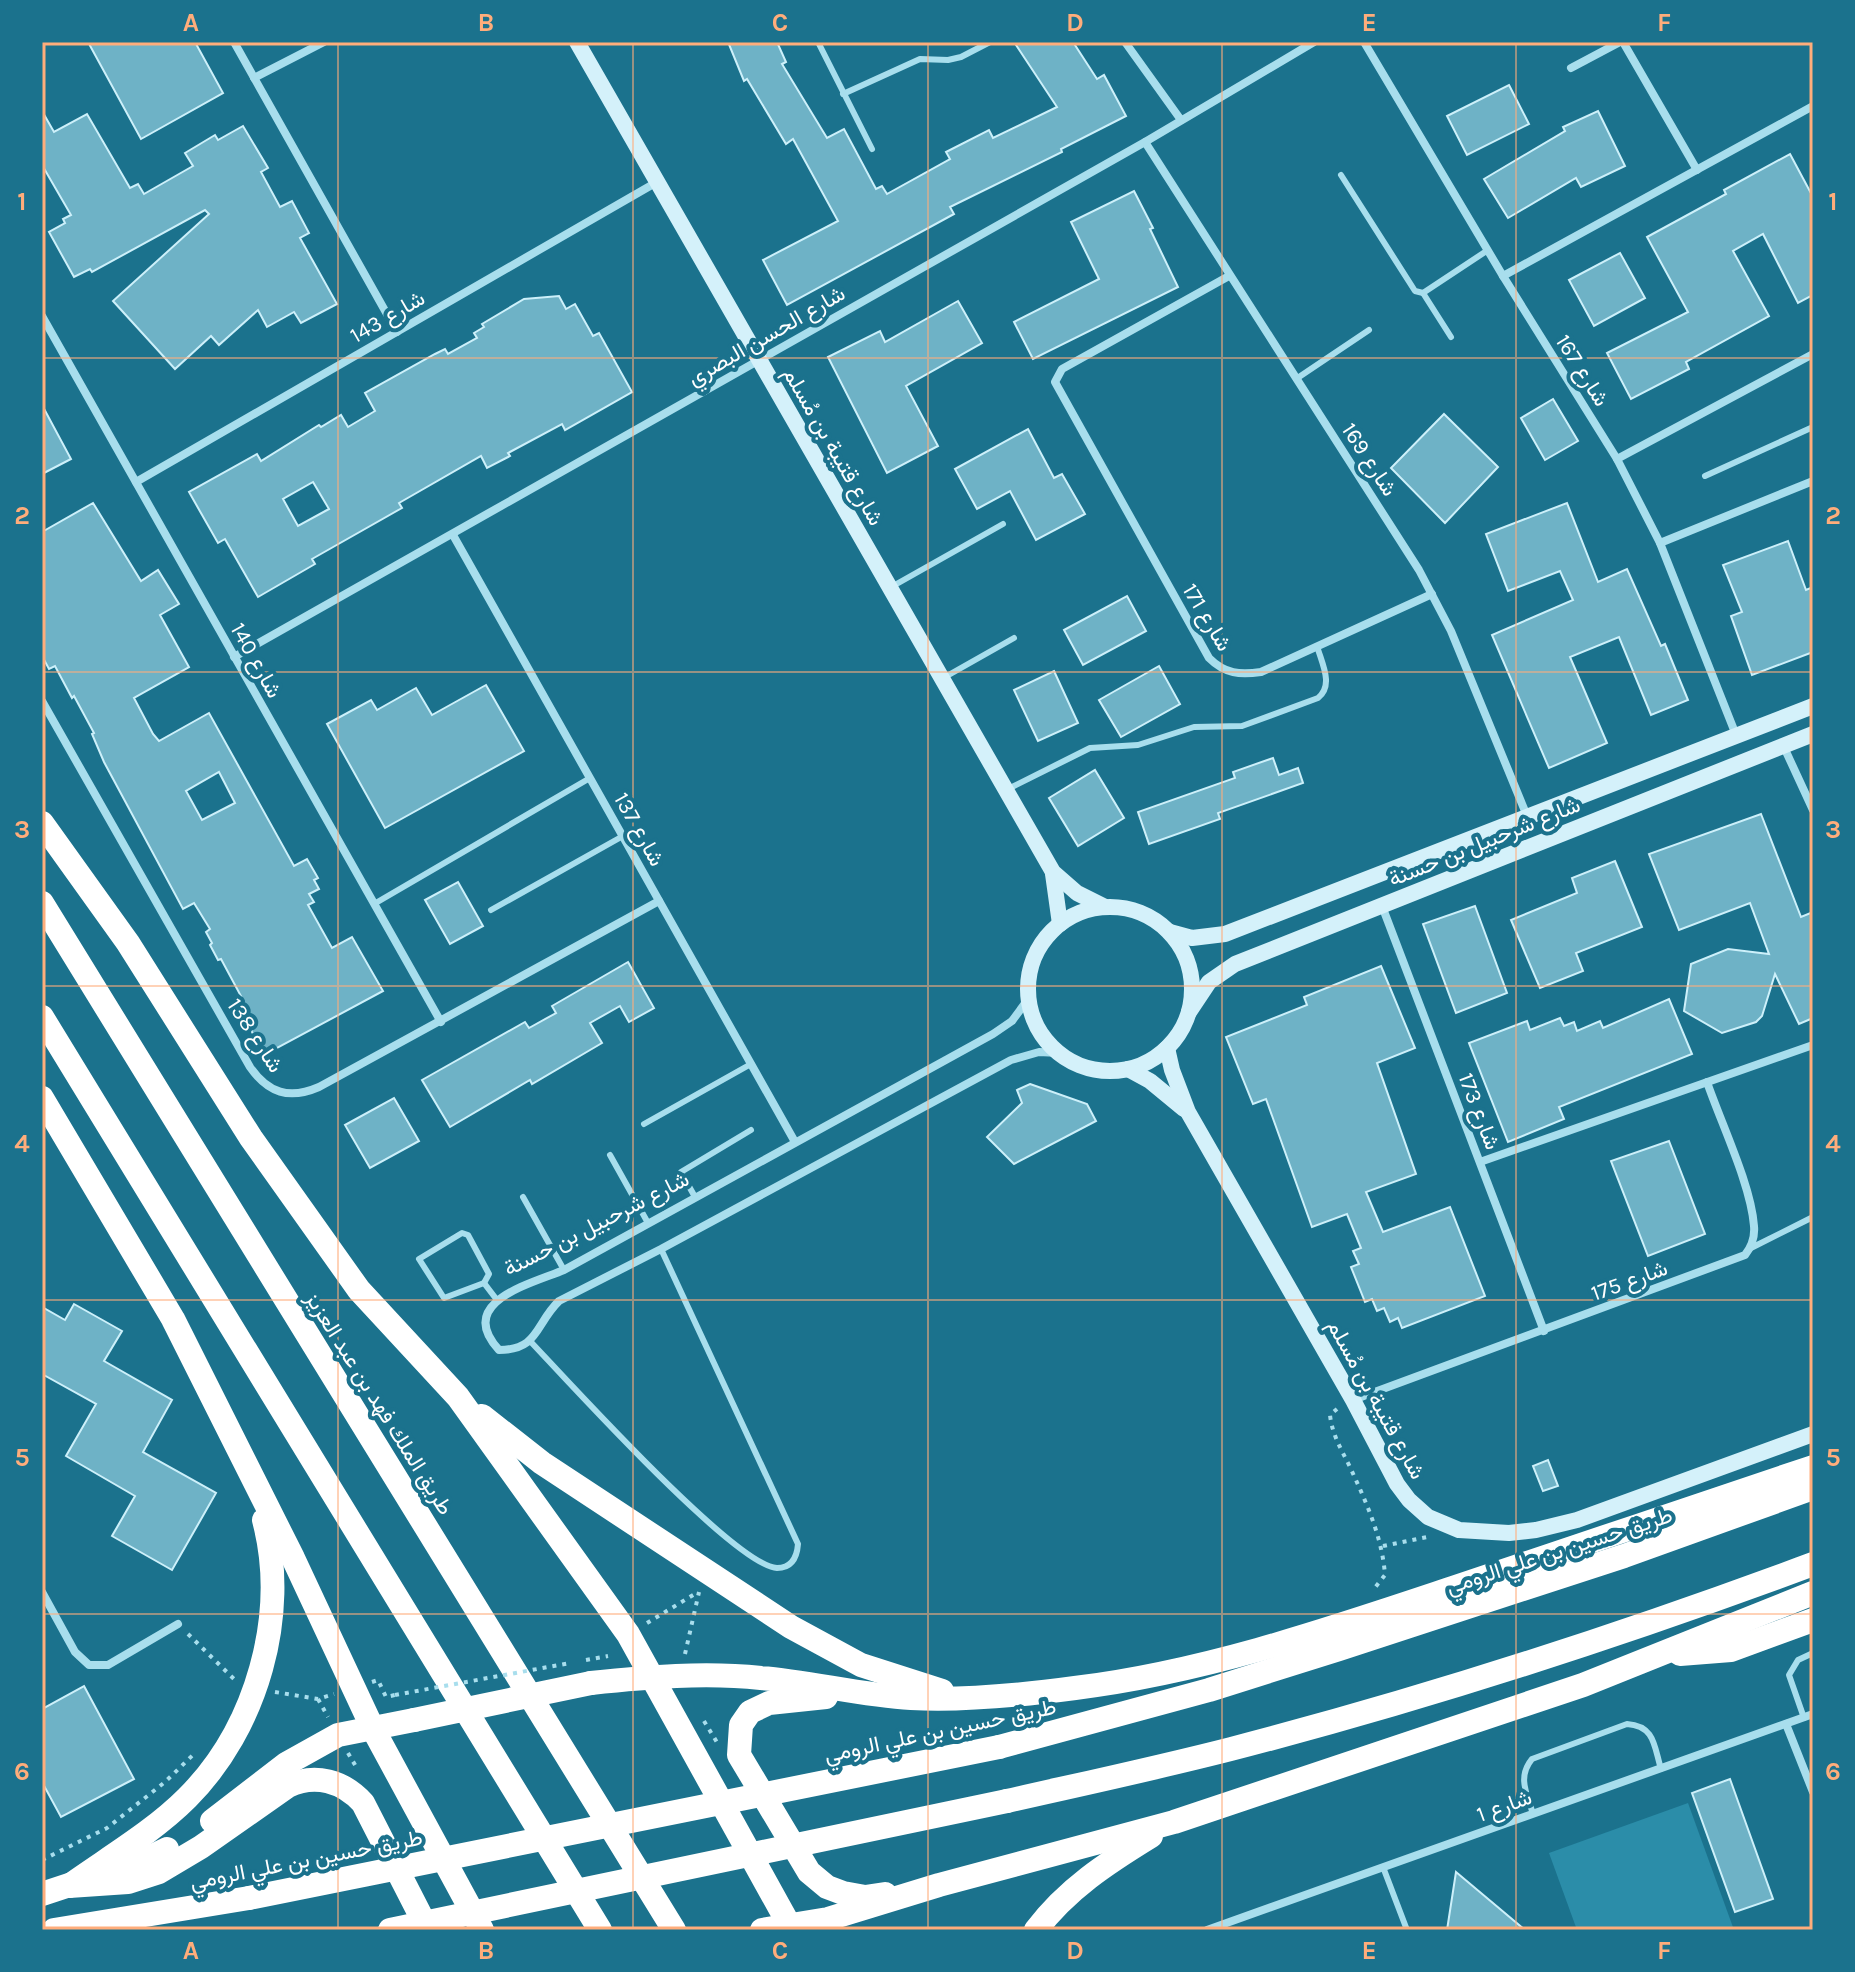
<svg xmlns="http://www.w3.org/2000/svg" width="1855" height="1972" font-family="Karla,Vazirmatn,sans-serif">
  <style>
    .green { fill: #2b8da9 }
    .building { fill: #6eb2c6; stroke: #cdf0fa; stroke-width: 2; fill-rule: evenodd }
    .lines { fill: none; stroke-linecap: round; stroke-linejoin: round }
    .path { stroke: #a8deed; stroke-width: 4; stroke-dasharray: 4 6; stroke-linecap: butt }
    .lane { stroke: #a8deed; stroke-width: 6 }
    .street { stroke: #a8deed; stroke-width: 8 }
    .secondary { stroke: #d4f1fa; stroke-width: 16 }
    .highway { stroke: #fff; stroke-width: 24 }
    .path-bridge { stroke: #a8deed; stroke-width: 4; stroke-dasharray: 4 6; stroke-linecap: butt }
    .highway-bridge { stroke: #fff; stroke-width: 24 }
    .grid { fill: none; stroke: #ffad7b; stroke-width: 2; stroke-opacity: 0.55 }
    .labels { text-anchor: middle; stroke-width: 8; stroke-linejoin: round; paint-order: stroke }
    .street-label { font-size: 22px; fill: #fff; stroke: #1b728d }
    .neatline { fill: none; stroke: #ffad7b; stroke-width: 3 }
    .grid-label { font-size: 26px; text-anchor: middle; font-weight: bold; fill: #ffad7b }
  </style>
  <rect width="100%" height="100%" fill="#1b728d"/>
  <path class="green" d="M1688 1803 1734 1930H1577L1549 1853Z"/>
  <g class="building">
    <path d="M88 42H195L223 93 141 139Z"/>
    <path d="M728 42H777L786 62 782 64 827 138 844 129 876 189 882 186 887 194 950 159 946 152 989 130 993 138 1057 107 1014 42H1073L1097 79 1104 75 1126 116 1061 149 1062 152 950 207 954 214 787 305 763 260 838 221 793 139 786 144 747 79 744 81Z"/>
    <path d="M1509 85 1529 124 1467 155 1447 116Z"/>
    <path d="M42 111 54 132 87 114 130 188 138 184 144 194 193 166 185 153 215 135 218 140 243 126 268 168 261 172 280 207 292 201 309 233 300 238 337 304 301 323 294 312 267 327 258 310 219 345 211 336 175 369 113 301 209 214 205 210 92 272 90 269 74 277 49 232 65 223 63 219 71 215 42 165Z"/>
    <path d="M1598 111 1625 166 1581 187 1576 178 1508 218 1484 179 1565 131 1563 127Z"/>
    <path d="M1790 154 1813 197V295L1798 303 1763 234 1733 251 1769 316 1686 362 1689 369 1631 399 1607 353 1688 312 1647 237 1726 194 1724 190Z"/>
    <path d="M1134 191 1153 228 1150 229 1178 287 1033 359 1014 322 1099 279 1071 222Z"/>
    <path d="M1620 253 1645 298 1594 326 1569 280Z"/>
    <path d="M559 296 566 309 575 304 593 336 599 333 632 392 565 430 562 424 508 453 510 456 487 468 481 456 399 503 402 508 312 559 315 564 258 597 225 539 218 543 189 492 257 454 261 461 319 425 321 427 341 415 348 427 375 411 365 393 435 354 445 349 448 354 477 338 474 333 484 327 482 324 524 299ZM313 482 329 509 298 526 283 499Z"/>
    <path d="M958 301 982 343 906 386 938 446 887 473 828 357 880 331 885 342Z"/>
    <path d="M1553 399 1578 441 1545 460 1521 418Z"/>
    <path d="M42 405 71 459 42 474Z"/>
    <path d="M1444 414 1498 467 1445 523 1391 468Z"/>
    <path d="M1028 429 1054 478 1062 474 1085 514 1036 540 1010 491 977 509 955 469Z"/>
    <path d="M93 503 141 581 158 570 179 604 160 615 189 667 134 698 153 734 159 741 209 713 294 866 307 859 318 878 314 880 319 889 309 894 314 902 308 905 332 948 352 937 383 991 264 1055 236 1001 242 998 221 959 218 960 210 945 212 943 206 932 210 929 194 903 183 909 104 762 92 734 94 733 74 696 72 698 55 666 49 669 42 656V532ZM219 772 235 803 202 820 186 791Z"/>
    <path d="M1567 503 1598 582 1627 569 1661 646 1665 644 1688 700 1651 715 1619 637 1570 657 1607 743 1549 768 1492 635 1573 600 1560 571 1508 591 1486 534Z"/>
    <path d="M1788 541 1806 590 1813 587V652L1752 675 1731 616 1742 612 1723 565Z"/>
    <path d="M1127 596 1146 631 1083 665 1064 630Z"/>
    <path d="M1159 666 1180 704 1121 737 1099 700Z"/>
    <path d="M1054 671 1078 723 1038 741 1014 690Z"/>
    <path d="M486 685 524 751 385 828 327 724 371 700 377 710 416 688 432 715Z"/>
    <path d="M1273 758 1279 775 1298 768 1303 783 1218 813 1220 819 1149 844 1138 812 1235 778 1233 772Z"/>
    <path d="M1095 770 1124 818 1078 846 1049 798Z"/>
    <path d="M1761 814 1801 917 1813 912V1018L1799 1024 1775 974 1762 1016 1756 1022 1722 1033 1684 1011 1691 964 1728 949 1769 954 1750 903 1679 930 1649 854Z"/>
    <path d="M1615 861 1642 927 1576 953 1583 971 1540 988 1511 920 1577 893 1572 878Z"/>
    <path d="M458 882 483 926 450 944 425 900Z"/>
    <path d="M1475 906 1507 993 1456 1013 1423 924Z"/>
    <path d="M628 962 654 1008 629 1022 620 1006 590 1023 602 1043 532 1084 530 1080 450 1127 422 1080 525 1022 529 1028 556 1013 552 1006Z"/>
    <path d="M1381 966 1415 1048 1377 1063 1416 1174 1366 1192 1383 1232 1450 1207 1485 1296 1402 1328 1398 1318 1390 1322 1384 1308 1377 1311 1372 1299 1365 1302 1351 1267 1359 1264 1353 1251 1361 1248 1347 1214 1312 1227 1266 1099 1253 1104 1226 1037 1307 1005 1304 997Z"/>
    <path d="M1669 999 1692 1054 1559 1107 1564 1119 1508 1142 1469 1043 1527 1021 1530 1030 1560 1018 1564 1026 1574 1022 1577 1031 1600 1021 1603 1028Z"/>
    <path d="M1030 1084 1087 1104 1096 1121 1014 1164 987 1137 1022 1103 1017 1090Z"/>
    <path d="M394 1098 419 1141 370 1168 345 1125Z"/>
    <path d="M1669 1141 1705 1234 1648 1256 1611 1161Z"/>
    <path d="M74 1304 122 1331 104 1361 172 1400 143 1452 216 1493 172 1570 112 1536 135 1496 66 1456 96 1404 42 1374V1307L65 1320Z"/>
    <path d="M1548 1460 1558 1486 1543 1491 1533 1466Z"/>
    <path d="M84 1686 134 1779 61 1817 42 1782V1709Z"/>
    <path d="M1730 1779 1773 1899 1735 1912 1692 1793Z"/>
    <path d="M1456 1872 1525 1930H1447Z"/>
  </g>
  <g class="lines">
    <g class="path">
      <path d="M1337 1409 1330 1415C1332 1434 1341 1449 1350 1467 1366 1502 1382 1536 1385 1575L1373 1590"/>
      <path d="M1383 1546 1427 1537"/>
      <path d="M647 1623 698 1592"/>
      <path d="M188 1634 236 1681"/>
      <path d="M685 1654 699 1592"/>
      <path d="M372 1682 378 1680 386 1697 395 1695"/>
      <path d="M275 1692 318 1699 334 1694"/>
      <path d="M318 1699 328 1717"/>
      <path d="M704 1721 718 1744"/>
      <path d="M348 1753 358 1770"/>
      <path d="M42 1860 107 1828 165 1782 196 1752"/>
    </g>
    <g class="lane">
      <path d="M818 42 872 149"/>
      <path d="M843 94 920 59 948 60 961 57 990 42"/>
      <path d="M1341 175 1415 291 1423 293 1451 337"/>
      <path d="M1423 293 1488 250"/>
      <path d="M1296 379 1369 330"/>
      <path d="M1705 476 1813 427"/>
      <path d="M893 586 1003 524"/>
      <path d="M945 677 1014 638"/>
      <path d="M1008 789 1090 748 1138 745 1194 727 1242 726 1318 698C1334 685 1322 664 1317 646"/>
      <path d="M374 904 590 778"/>
      <path d="M491 910 623 836"/>
      <path d="M644 1124 751 1064"/>
      <path d="M610 1155 648 1223"/>
      <path d="M523 1197 564 1270"/>
      <path d="M695 1197 681 1172 751 1130"/>
      <path d="M462 1233 468 1235 489 1274 484 1283 444 1298 419 1259Z"/>
      <path d="M1751 1248 1813 1217"/>
      <path d="M484 1283 497 1300"/>
      <path d="M530 1341C567 1380 735 1566 777 1568 792 1568 797 1557 798 1544L661 1249"/>
      <path d="M1804 1718 1789 1675 1798 1660 1813 1653"/>
      <path d="M1533 1814C1527 1794 1517 1777 1532 1759L1627 1724C1655 1726 1654 1746 1661 1769"/>
      <path d="M1383 1867 1407 1930"/>
    </g>
    <g class="street">
      <path d="M234 42 397 332"/>
      <path d="M1125 42 1181 120"/>
      <path d="M1364 42 1503 276 1617 459 1660 543 1736 735"/>
      <path d="M1623 42 1697 170"/>
      <path d="M1571 68 1620 42"/>
      <path d="M254 78 324 42"/>
      <path d="M1145 142 1419 570 1451 631 1527 816"/>
      <path d="M1229 276 1062 369 1055 382 1209 658C1225 674 1240 675 1261 672L1432 594"/>
      <path d="M1503 276 1813 106"/>
      <path d="M42 316 441 1022"/>
      <path d="M1617 459 1813 354"/>
      <path d="M136 482 657 182"/>
      <path d="M453 535 795 1142"/>
      <path d="M1660 543 1813 481"/>
      <path d="M234 657 1145 142 1314 42"/>
      <path d="M42 701 250 1067C268 1093 289 1100 319 1087L659 901"/>
      <path d="M1783 745 1813 810"/>
      <path d="M1382 906 1544 1331"/>
      <path d="M1029 998 1012 1021 993 1034 564 1270C530 1284 455 1302 499 1350 539 1350 535 1324 559 1301L661 1249 1011 1060 1039 1052 1059 1053"/>
      <path d="M1480 1162 1813 1045"/>
      <path d="M1353 1400 1745 1255C1752 1246 1755 1237 1754 1226 1751 1185 1721 1123 1707 1082"/>
      <path d="M42 1592 75 1652 89 1665H108L178 1624"/>
      <path d="M1786 1724 1813 1792"/>
      <path d="M1207 1930 1813 1714"/>
    </g>
    <g class="secondary">
      <path d="M577 42 1053 872 1077 893 1105 907"/>
      <path d="M1053 874 1060 924"/>
      <circle cx="1110" cy="989" r="82"/>
      <path d="M1170 932 1192 938 1225 934 1813 706"/>
      <path d="M1189 1012 1209 982 1235 964 1813 734"/>
      <path d="M1167 1048 1172 1070 1188 1112 1353 1400 1397 1484 1409 1500 1428 1517 1459 1530 1509 1533 1536 1530 1577 1520 1813 1434"/>
      <path d="M1128 1069 1150 1081 1184 1109"/>
    </g>
    <g class="highway">
      <path d="M42 823 128 943 251 1138 359 1290 458 1397 628 1634 792 1930"/>
      <path d="M42 903 674 1930"/>
      <path d="M42 1017 600 1930"/>
      <path d="M42 1098 173 1319 293 1558 372 1727 482 1930"/>
      <path d="M482 1416 542 1463 791 1627 861 1665 942 1691"/>
      <path d="M1680 1654 1731 1650 1813 1620"/>
      <path d="M591 1683C648 1677 704 1672 761 1678 811 1682 860 1695 911 1698 965 1701 1022 1695 1075 1688 1205 1672 1330 1629 1453 1588 1573 1548 1693 1507 1813 1467"/>
      <path d="M826 1697 769 1703 750 1712 741 1725 739 1755 809 1872 827 1887 843 1893 865 1897 885 1894"/>
      <path d="M999 1747 1209 1690 1339 1649 1624 1556 1813 1488"/>
      <path d="M1007 1801C1082 1784 1157 1768 1231 1749 1428 1698 1622 1635 1813 1564"/>
      <path d="M212 1821 286 1764 338 1735 414 1720"/>
      <path d="M69 1886C108 1858 153 1832 187 1798 257 1728 289 1615 264 1520"/>
      <path d="M69 1886 128 1882 159 1872 201 1847 288 1786C315 1773 343 1781 363 1803L428 1930"/>
      <path d="M42 1894 142 1861 167 1849"/>
      <path d="M54 1930 249 1898"/>
      <path d="M762 1930 828 1919 939 1885 1174 1822 1583 1685 1813 1593"/>
      <path d="M1036 1930C1067 1889 1107 1863 1151 1836"/>
    </g>
    <g class="path-bridge">
      <path d="M586 1660 608 1656"/>
      <path d="M395 1695 570 1663"/>
    </g>
    <g class="highway-bridge">
      <path d="M414 1720 591 1683"/>
      <path d="M249 1898 999 1747"/>
      <path d="M390 1930 1007 1801"/>
    </g>
  </g>
  <path class="grid" d="M338 42V1930M633 42V1930M928 42V1930M1222 42V1930M1516 42V1930M42 358H1813M42 672H1813M42 986H1813M42 1300H1813M42 1614H1813"/>
  <g class="labels">
    <g class="street-label">
      <text transform="translate(387 316) rotate(-30)" y="8">شارع 143</text>
      <text transform="translate(766 335) rotate(-30)" y="8">شارع الحسن البصري</text>
      <text transform="translate(1583 370) rotate(58)" y="8">شارع 167</text>
      <text transform="translate(834 446) rotate(60)" y="8">شارع قتيبة بن مُسلم</text>
      <text transform="translate(1370 459) rotate(57)" y="8">شارع 169</text>
      <text transform="translate(1208 617) rotate(59)" y="8">شارع 171</text>
      <text transform="translate(257 660) rotate(61)" y="8">شارع 140</text>
      <text transform="translate(640 829) rotate(61)" y="8">شارع 137</text>
      <text transform="translate(1484 841) rotate(-22)" y="8">شارع شرحبيل بن حسنة</text>
      <text transform="translate(256 1035) rotate(57)" y="8">شارع 138</text>
      <text transform="translate(1480 1111) rotate(69)" y="8">شارع 173</text>
      <text transform="translate(596 1223) rotate(-27)" y="8">شارع شرحبيل بن حسنة</text>
      <text transform="translate(1629 1280) rotate(-20)" y="8">شارع 175</text>
      <text transform="translate(1377 1399) rotate(61)" y="8">شارع قتيبة بن مُسلم</text>
      <text transform="translate(380 1403) rotate(58)" y="8">طريق الملك فهد بن عبد العزيز</text>
      <text transform="translate(1559 1550) rotate(-18)" y="8">طريق حسين بن علي الرومي</text>
      <text transform="translate(940 1730) rotate(-12)" y="8">طريق حسين بن علي الرومي</text>
      <text transform="translate(1504 1805) rotate(-20)" y="8">شارع 1</text>
      <text transform="translate(306 1859) rotate(-11)" y="8">طريق حسين بن علي الرومي</text>
    </g>
  </g>
  <rect width="1855" height="1972" fill="none" stroke="#1b728d" stroke-width="88"/>
  <rect x="44" y="44" width="1767" height="1884" class="neatline"/>
  <g class="grid-label">
    <text x="191" y="31">A</text>
    <text x="486" y="31">B</text>
    <text x="780" y="31">C</text>
    <text x="1075" y="31">D</text>
    <text x="1369" y="31">E</text>
    <text x="1664" y="31">F</text>
    <text x="22" y="210">1</text>
    <text x="1833" y="210">1</text>
    <text x="22" y="524">2</text>
    <text x="1833" y="524">2</text>
    <text x="22" y="838">3</text>
    <text x="1833" y="838">3</text>
    <text x="22" y="1152">4</text>
    <text x="1833" y="1152">4</text>
    <text x="22" y="1466">5</text>
    <text x="1833" y="1466">5</text>
    <text x="22" y="1780">6</text>
    <text x="1833" y="1780">6</text>
    <text x="191" y="1959">A</text>
    <text x="486" y="1959">B</text>
    <text x="780" y="1959">C</text>
    <text x="1075" y="1959">D</text>
    <text x="1369" y="1959">E</text>
    <text x="1664" y="1959">F</text>
  </g>
</svg>
